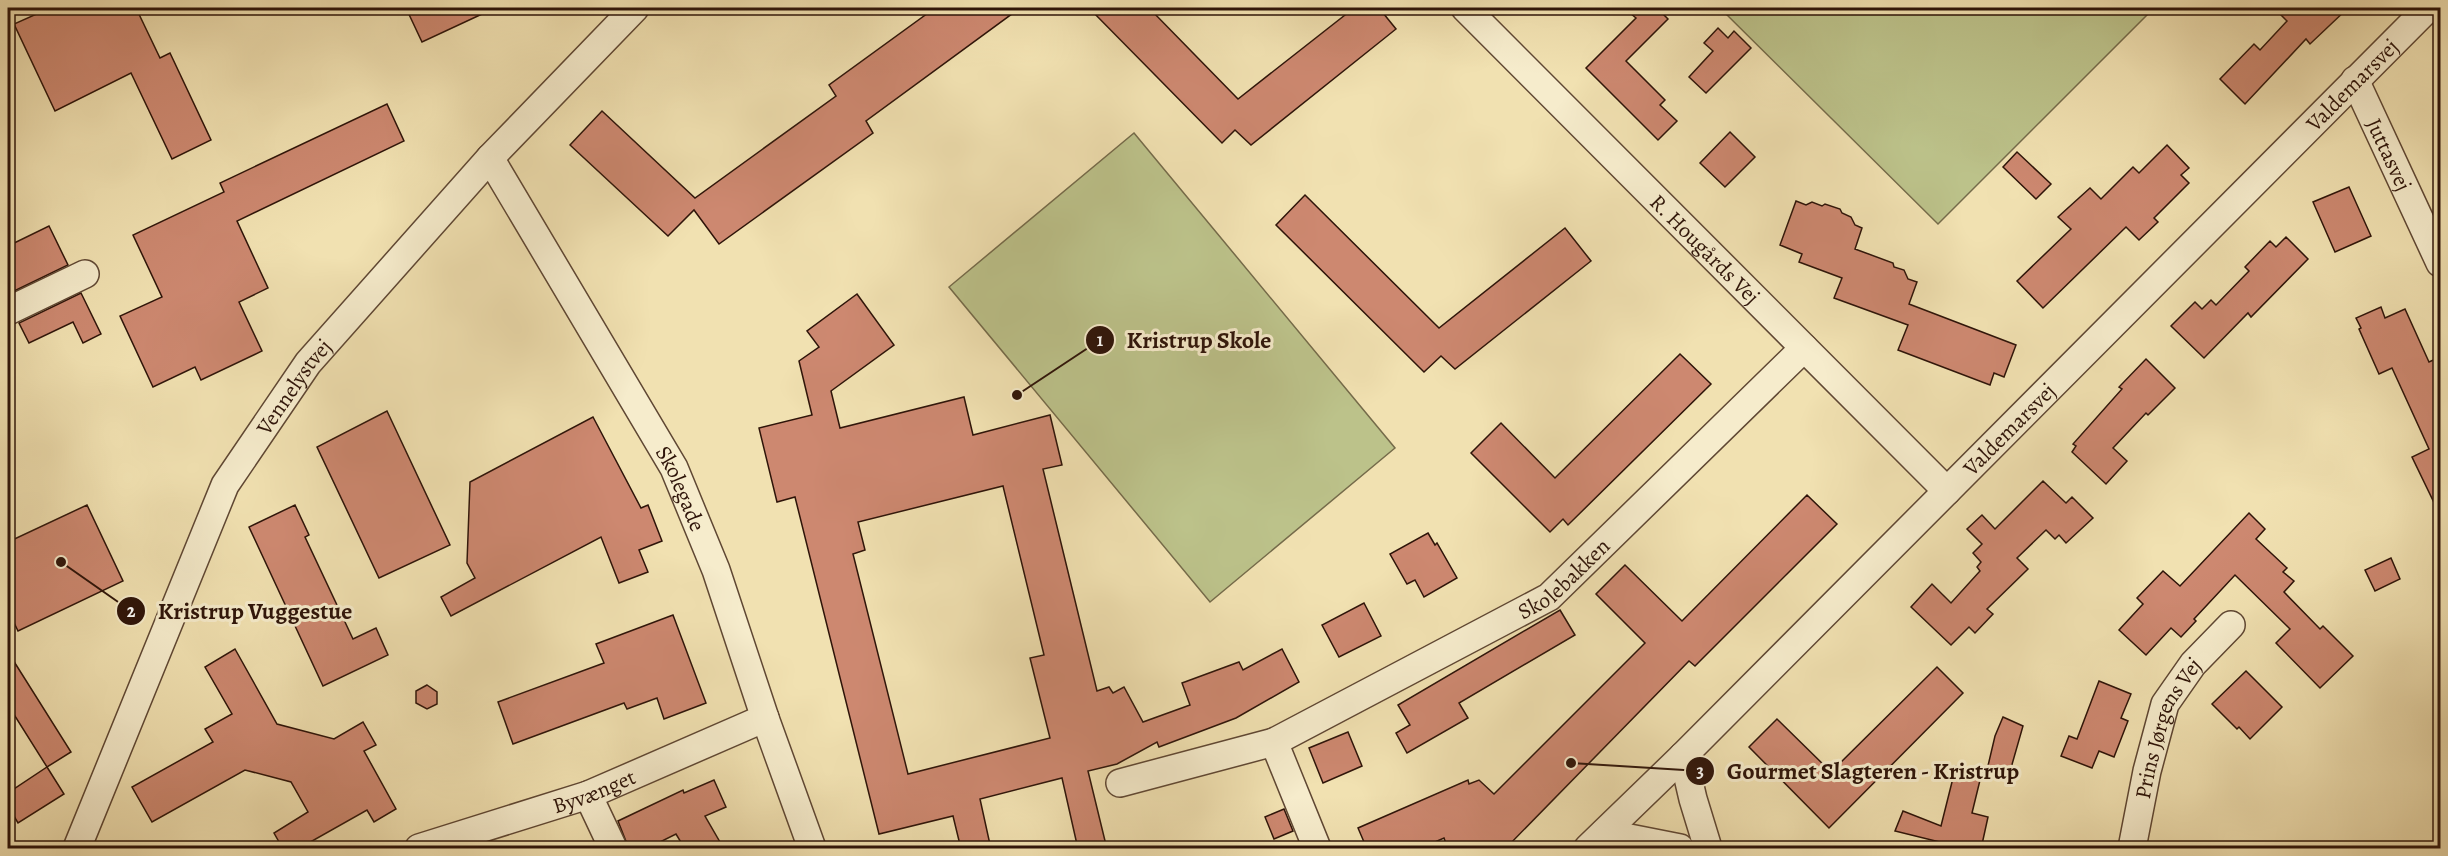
<svg xmlns="http://www.w3.org/2000/svg" width="2448" height="856" font-family="Alegreya,serif">
  <style>
    .park { fill: #bcc28a; stroke: #756b4a; stroke-width: 1.5 }
    .building { fill: #cd8870; stroke: #2e1409; stroke-width: 1.5; fill-rule: evenodd }
    .lines { fill: none; stroke-linecap: round; stroke-linejoin: round }
    .minor-casing { stroke: #5f4733; stroke-width: 30 }
    .minor { stroke: #f6eccc; stroke-width: 27 }
    .labels { text-anchor: middle; stroke-width: 6; stroke-linejoin: round; paint-order: stroke }
    .street-label { font-size: 22px; fill: #2e1409; stroke: #f6eccc }
    .leader { fill: none; stroke: #2e1409; stroke-width: 2 }
    .callout-dot { fill: #2e1409; stroke: #f6eccc; stroke-width: 2 }
    .mark-label { font-size: 18px; text-anchor: middle; font-weight: bold; fill: #fff }
    .callout-label { font-size: 24px; text-anchor: middle; font-weight: bold; fill: #2e1409; stroke: #f6eccc; stroke-width: 6; stroke-linejoin: round; paint-order: stroke }
  </style>
  <rect width="100%" height="100%" fill="#f1e1b1"/>
  <filter id="stains"><feTurbulence type="fractalNoise" baseFrequency=".00333" numOctaves="4"/><feColorMatrix values="0 0 0 0 .2 0 0 0 0 .09 0 0 0 0 .02 0 0 0 .5 -.17"/></filter>
  <radialGradient id="worn" r=".72"><stop offset=".6" stop-color="#630" stop-opacity="0"/><stop offset="1" stop-color="#630" stop-opacity=".3"/></radialGradient>
  <g class="park">
    <path d="M1720 8H2154L1938 224Z"/>
    <path d="M1134 133 1395 448 1210 602 949 287Z"/>
  </g>
  <g class="building">
    <path d="M50 8H136L160 58 170 53 211 140 172 159 131 73 55 111 14 24Z"/>
    <path d="M406 8H495L422 42Z"/>
    <path d="M935 8H1020L866 121 873 133 719 244 694 210 668 236 570 145 602 111 695 198 836 96 829 85Z"/>
    <path d="M1089 8H1149L1238 99 1354 8H1379L1396 29 1251 145 1235 130 1222 143Z"/>
    <path d="M1624 8H1657L1668 19 1626 61 1665 100 1660 105 1677 121 1658 140 1586 68 1636 18Z"/>
    <path d="M2274 8H2348L2310 44 2306 39 2245 104 2220 79 2254 44 2260 50 2287 21Z"/>
    <path d="M1718 28 1728 38 1734 31 1751 48 1706 93 1689 77 1713 51 1704 43Z"/>
    <path d="M387 104 404 141 237 221 268 288 239 302 262 351 201 380 195 367 153 387 120 316 162 297 133 235 224 192 220 183Z"/>
    <path d="M1730 132 1755 157 1725 187 1700 163Z"/>
    <path d="M2167 145 2189 168 2181 175 2189 183 2154 218 2158 222 2139 240 2126 227 2043 308 2017 281 2071 229 2058 217 2090 188 2101 199 2133 167 2139 173Z"/>
    <path d="M2017 152 2051 184 2036 199 2003 167Z"/>
    <path d="M2349 187 2371 236 2335 252 2313 202Z"/>
    <path d="M1305 195 1439 328 1565 228 1591 261 1455 369 1441 356 1424 372 1276 225Z"/>
    <path d="M1796 201 1806 205 1812 202 1822 206 1825 204 1840 209 1842 213 1851 217 1855 225 1862 228 1855 249 1893 263 1894 267 1904 270 1908 279 1917 282 1909 304 2016 345 2004 377 1994 373 1990 385 1898 350 1908 325 1834 298 1842 278 1799 262 1802 254 1780 245Z"/>
    <path d="M49 226 68 265 8 294V246Z"/>
    <path d="M2286 237 2308 259 2251 317 2248 313 2204 358 2171 326 2195 302 2202 309 2211 300 2216 305 2249 271 2245 267 2270 241 2276 247Z"/>
    <path d="M81 293 101 334 83 343 73 322 29 343 19 323Z"/>
    <path d="M857 294 894 345 831 391 840 428 964 397 973 435 1050 415 1062 465 1043 469 1097 691 1109 687 1113 693 1124 687 1143 722 1190 705 1182 683 1239 662 1243 670 1282 649 1299 682 1236 718 1159 747 1157 742 1117 764 1088 771 1107 849H1078L1062 778 980 799 991 849H961L953 816 879 834 795 497 777 502 759 428 812 415 799 361 819 347 807 331ZM1003 486 1044 655 1030 658 1050 738 908 774 853 554 865 550 858 522Z"/>
    <path d="M2381 307 2385 318 2405 309 2429 362 2440 357V515L2412 457 2429 449 2392 368 2379 374 2359 329 2361 328 2356 318Z"/>
    <path d="M1680 354 1711 384 1568 525 1563 519 1550 532 1471 453 1501 423 1555 478Z"/>
    <path d="M2146 359 2175 388 2148 415 2146 413 2113 448 2127 461 2106 484 2072 452 2076 446 2073 444 2122 389 2119 387Z"/>
    <path d="M387 411 450 545 379 578 317 447Z"/>
    <path d="M593 417 641 508 648 505 662 541 639 550 648 572 619 583 601 537 451 616 441 597 475 578 467 563 470 482Z"/>
    <path d="M2043 481 2066 503 2072 497 2093 518 2066 543 2059 535 2055 539 2046 530 2017 558 2028 569 1987 609 1993 614 1975 633 1969 627 1951 645 1911 607 1932 584 1951 603 1980 571 1977 567 1981 562 1973 553 1982 544 1967 529 1982 515 1995 529Z"/>
    <path d="M1807 495 1837 524 1695 666 1689 661 1505 849H1448L1444 838 1419 849H1367L1358 828 1468 780 1469 784 1479 780 1494 794 1645 643 1596 594 1625 565 1682 621Z"/>
    <path d="M87 505 123 581 18 631 8 610V542Z"/>
    <path d="M295 505 309 535 305 537 353 639 376 628 388 655 323 686 249 527Z"/>
    <path d="M2249 513 2265 529 2256 539 2287 568 2283 572 2294 581 2284 592 2320 629 2323 626 2353 656 2320 688 2276 643 2290 629 2235 575 2194 619 2196 621 2181 637 2171 628 2146 655 2119 630 2143 604 2137 598 2163 571 2180 586Z"/>
    <path d="M1428 533 1435 545 1437 543 1457 578 1424 597 1415 580 1407 584 1390 554Z"/>
    <path d="M2391 558 2400 579 2375 591 2365 570Z"/>
    <path d="M1364 603 1381 636 1339 657 1322 625Z"/>
    <path d="M1560 610 1575 635 1459 703 1468 718 1407 753 1396 733 1410 725 1398 705Z"/>
    <path d="M673 615 706 703 664 719 657 698 627 709 624 703 513 744 498 702 604 663 596 644Z"/>
    <path d="M235 649 277 724 334 739 363 722 376 745 364 751 396 809 374 822 367 810 298 849H283L274 833 308 812 291 782 245 770 152 822 132 787 213 742 205 729 232 714 205 667Z"/>
    <path d="M8 652 71 752 47 767 8 705Z"/>
    <path d="M1937 667 1963 693 1829 828 1749 747 1777 719 1831 772Z"/>
    <path d="M2246 671 2282 707 2250 739 2239 727 2237 729 2212 704Z"/>
    <path d="M2099 681 2131 694 2121 718 2128 721 2114 757 2099 751 2092 768 2061 756 2069 736 2077 739Z"/>
    <path d="M427 685 437 692V704L427 709 416 703V691Z"/>
    <path d="M2003 717 2023 726 2009 775 1987 770 1995 736Z"/>
    <path d="M1348 732 1362 766 1323 783 1309 748Z"/>
    <path d="M1956 766 1982 772 1972 813 1988 817 1981 849H1968L1895 831 1903 811 1941 826Z"/>
    <path d="M47 767 64 794 18 823 8 806V793Z"/>
    <path d="M714 780 726 807 705 816 724 849H685L676 834 646 849H629L618 821 683 790 684 793Z"/>
    <path d="M1284 809 1293 831 1274 839 1265 817Z"/>
  </g>
  <g class="lines">
    <defs>
      <g id="minor">
        <path id="s1" d="M1465 8 1947 491"/>
        <path id="s2" d="M2355 80 2440 263"/>
        <path id="s3" d="M490 158 674 468 716 570 765 718 812 848"/>
        <path d="M8 311 85 274"/>
        <path d="M1683 756 1693 799 1708 848"/>
        <path d="M1120 783 1274 742"/>
        <path d="M588 795 613 848"/>
        <path d="M1604 833 1680 848"/>
        <path id="s4" d="M77 848 225 485 308 363 490 158 635 8"/>
        <path id="s5" d="M419 848 588 795 765 718"/>
        <path id="s6" d="M1317 848 1274 742 1549 597 1804 348"/>
        <path id="s7" d="M1588 848 1683 756 2428 8"/>
        <path id="s8" d="M2132 848 2147 771 2165 704 2193 664 2231 625"/>
      </g>
    </defs>
    <use href="#minor" class="minor-casing"/>
    <use href="#minor" class="minor"/>
  </g>
  <g class="labels">
    <g class="street-label">
      <text dy="8" stroke="none"><textPath href="#s7" startOffset="1080">Valdemarsvej</textPath></text>
      <text dy="8" stroke="none"><textPath href="#s2" startOffset="82">Juttasvej</textPath></text>
      <text dy="8" stroke="none"><textPath href="#s1" startOffset="340">R. Hougårds Vej</textPath></text>
      <text dy="8" stroke="none"><textPath href="#s4" startOffset="512">Vennelystvej</textPath></text>
      <text dy="8" stroke="none"><textPath href="#s7" startOffset="594">Valdemarsvej</textPath></text>
      <text dy="8" stroke="none"><textPath href="#s3" startOffset="382">Skolegade</textPath></text>
      <text dy="8" stroke="none"><textPath href="#s6" startOffset="448">Skolebakken</textPath></text>
      <text dy="8" stroke="none"><textPath href="#s8" startOffset="126">Prins Jørgens Vej</textPath></text>
      <text dy="8" stroke="none"><textPath href="#s5" startOffset="184">Byvænget</textPath></text>
    </g>
  </g>
  <path class="leader" d="M1017 395L1100 340M61 562L131 611M1571 763L1700 771"/>
  <g class="callout-dot">
    <circle cx="1017" cy="395" r="6"/>
    <circle cx="61" cy="562" r="6"/>
    <circle cx="1571" cy="763" r="6"/>
    <circle cx="1100" cy="340" r="15"/>
    <circle cx="131" cy="611" r="15"/>
    <circle cx="1700" cy="771" r="15"/>
  </g>
  <g class="mark-label">
    <text x="1100" y="346">1</text>
    <text x="131" y="617">2</text>
    <text x="1700" y="777">3</text>
  </g>
  <g class="callout-label">
    <text x="1199" y="348">Kristrup Skole</text>
    <text x="255" y="619">Kristrup Vuggestue</text>
    <text x="1873" y="779">Gourmet Slagteren - Kristrup</text>
  </g>
  <rect width="2448" height="856" fill="none" stroke="#f1e1b1" stroke-width="30"/>
  <rect x="9" y="9" width="2430" height="838" fill="none" stroke="#2e1409" stroke-width="3"/>
  <rect x="15" y="15" width="2418" height="826" fill="none" stroke="#2e1409" stroke-width="1.5"/>
  <rect width="100%" height="100%" filter="url(#stains)"/>
  <rect width="100%" height="100%" fill="url(#worn)"/>
</svg>
